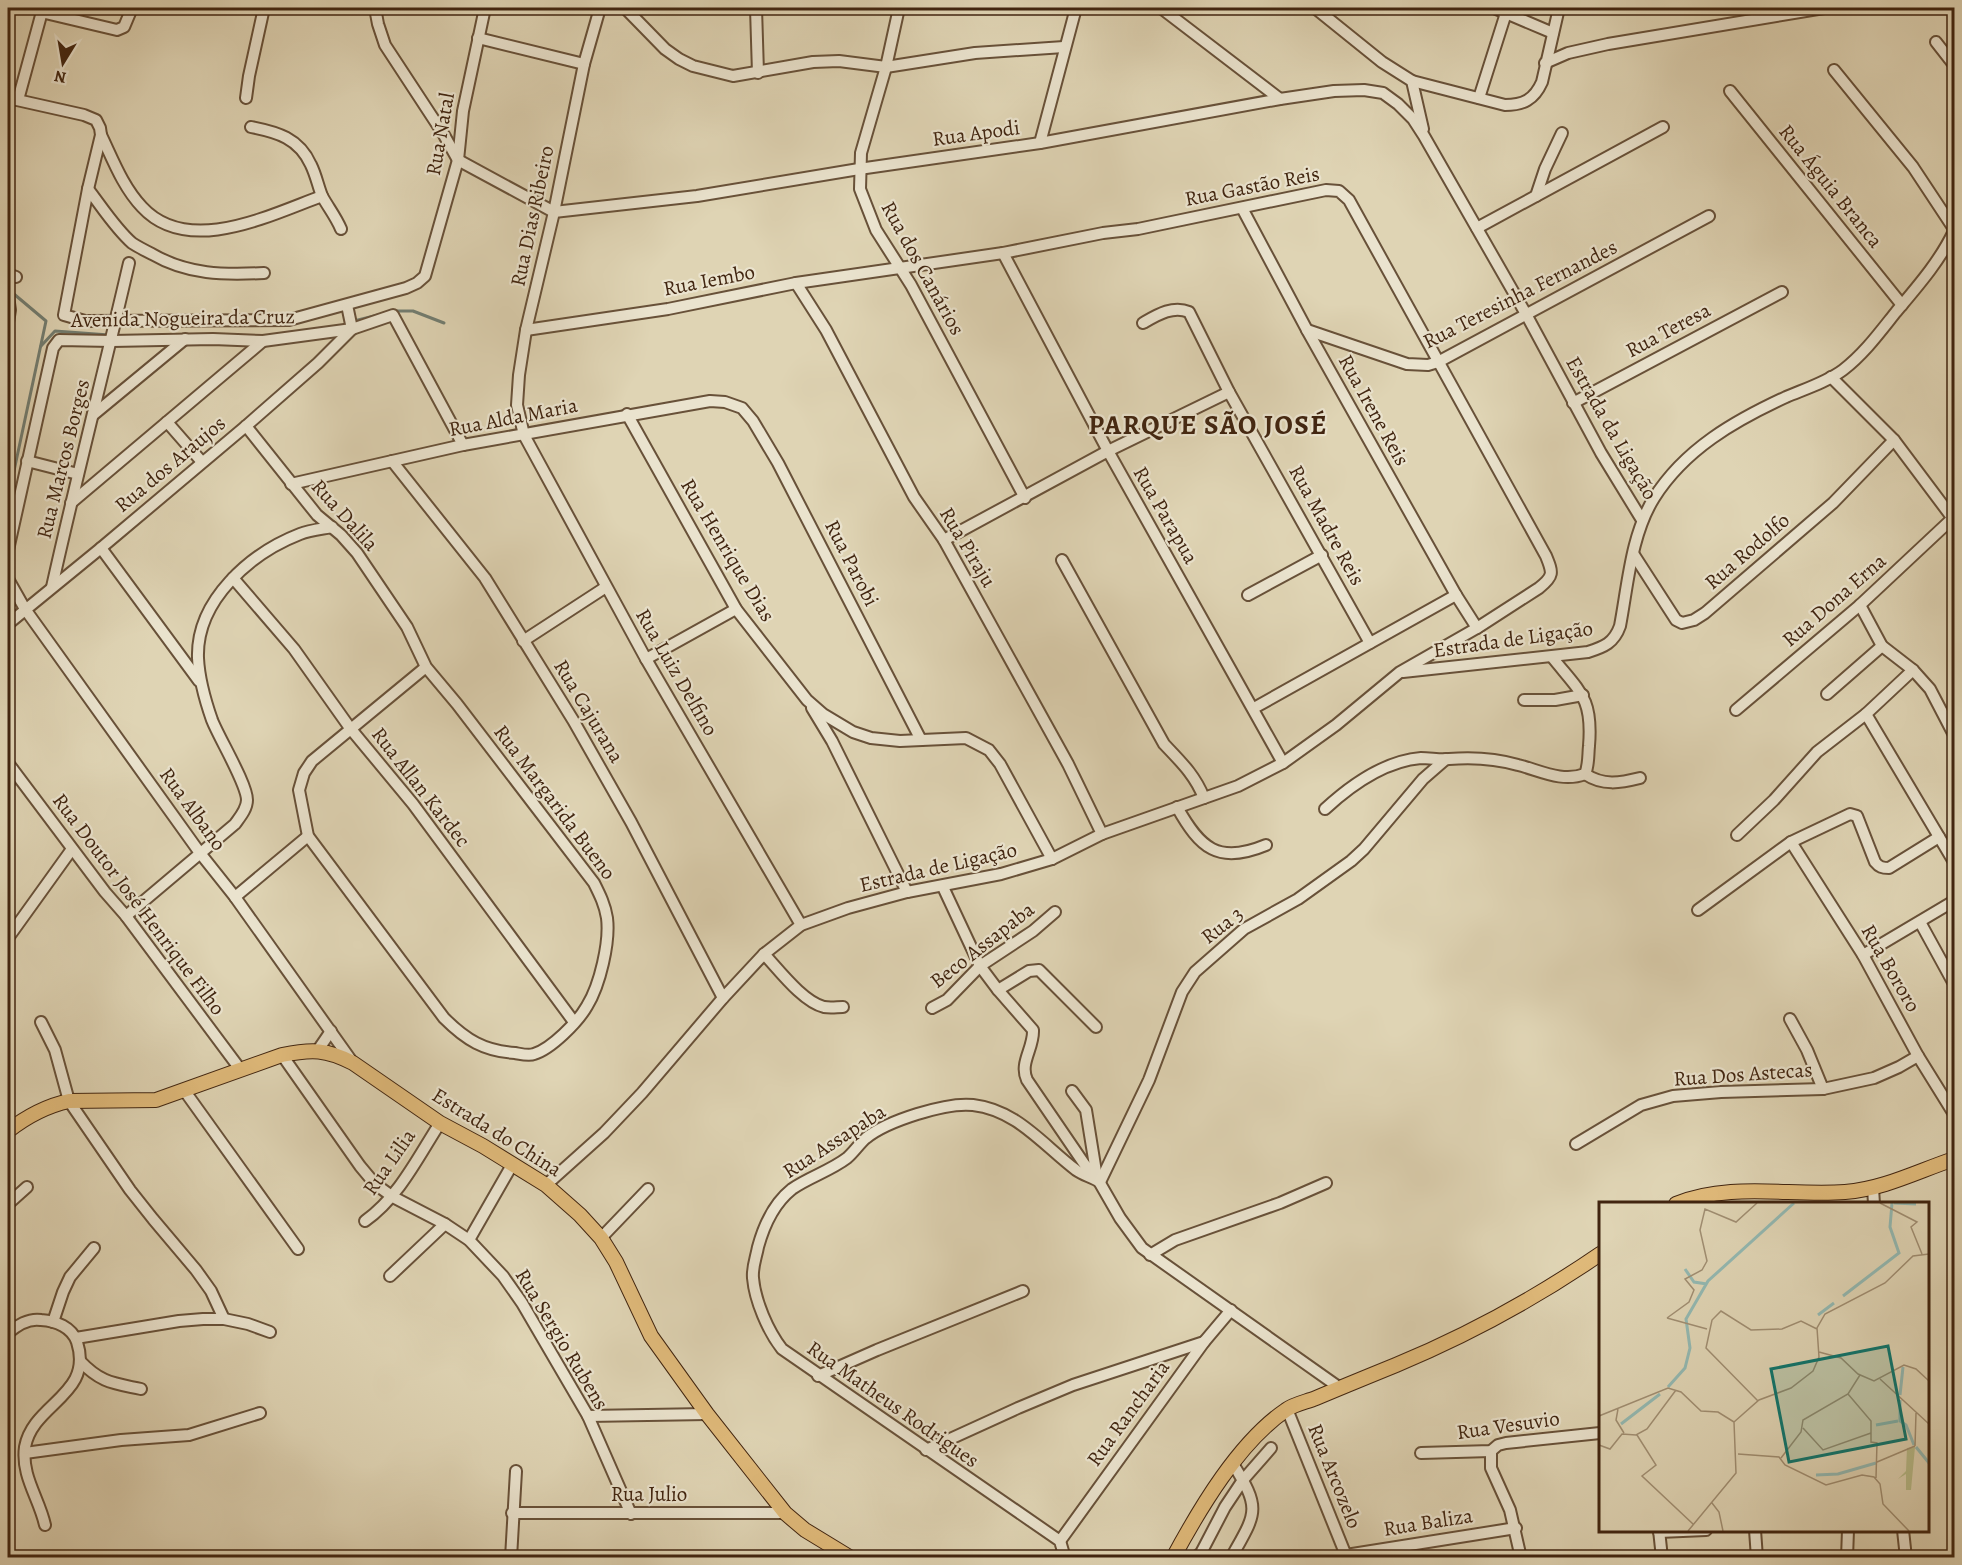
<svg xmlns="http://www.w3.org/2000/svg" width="1962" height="1565" font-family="Alegreya,serif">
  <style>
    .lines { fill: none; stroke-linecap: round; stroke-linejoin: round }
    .stream { stroke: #727d71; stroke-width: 3 }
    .minor-casing { stroke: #685139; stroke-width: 14 }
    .major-casing { stroke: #412510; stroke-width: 16 }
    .minor { stroke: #eae3ce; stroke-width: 10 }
    .major { stroke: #e0ba7a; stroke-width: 14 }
    .labels { text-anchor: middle; stroke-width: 4.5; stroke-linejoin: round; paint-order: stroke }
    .street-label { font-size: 21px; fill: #412510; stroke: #eae3ce }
    .district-label { font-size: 27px; font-weight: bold; letter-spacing: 1.5px; fill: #412510; stroke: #eae3ce }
    .inset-river { fill: none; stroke: #93b8b1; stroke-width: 3 }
    .inset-road { fill: none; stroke: #a08e72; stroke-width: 1.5 }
    .view { fill: #0f766e; fill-opacity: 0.15; stroke: #0f766e; stroke-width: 3 }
    .inset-edge { fill: none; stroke: #412510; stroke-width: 3 }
  </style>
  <rect width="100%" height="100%" fill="#dfd4b4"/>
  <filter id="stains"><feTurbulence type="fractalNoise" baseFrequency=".00333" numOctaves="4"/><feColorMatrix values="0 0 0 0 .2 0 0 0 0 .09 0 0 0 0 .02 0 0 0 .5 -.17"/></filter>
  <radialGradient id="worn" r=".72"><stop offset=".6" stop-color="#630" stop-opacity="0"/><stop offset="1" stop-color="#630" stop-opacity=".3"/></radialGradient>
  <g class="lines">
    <g class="stream">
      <path d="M8 289 46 321 8 499"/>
      <path d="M394 311H413L444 323"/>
      <path d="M354 321 382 314"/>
      <path d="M41 346 55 331 109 335"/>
    </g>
    <defs>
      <g id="minor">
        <path d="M375 8 378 24 385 45 444 135 458 160 554 212 697 196 859 169 1040 143 1280 99 1334 91 1364 90 1383 93 1398 104 1413 119 1424 136 1526 314 1601 453 1642 520"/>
        <path d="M600 8 584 64 554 212 526 330 519 375 517 405 524 435 646 659 801 925"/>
        <path d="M625 8 665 49 679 59 693 66 733 76 813 62 839 61 886 67 975 53 1064 47"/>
        <path d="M756 8 758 73"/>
        <path d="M899 8 886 67 861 153 860 189 876 230 911 285 1025 498"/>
        <path d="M1161 8 1280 99"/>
        <path d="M1315 8 1382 62 1412 81 1423 129"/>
        <path d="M1494 8 1553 33"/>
        <path d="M41 12 117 30 124 27 132 8"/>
        <path d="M478 38 584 64"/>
        <path d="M1936 42 1954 65"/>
        <path d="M1545 63 1568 53 1608 44 1824 8"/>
        <path d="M1834 70 1913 167 1954 229"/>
        <path d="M1412 81 1505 105C1523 105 1534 100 1542 82L1559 8"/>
        <path d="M1730 91 1902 305"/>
        <path d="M8 98 84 115 96 120 100 128 101 135 88 189 64 315 85 321 289 320 406 288 417 283 425 276 458 160 463 111 485 8"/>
        <path d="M246 98 249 76 264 8"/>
        <path d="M1479 98 1506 13"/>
        <path d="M18 100 43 8"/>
        <path d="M251 127C277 132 299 138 311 165 316 175 318 186 322 196 328 207 336 217 341 229"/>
        <path d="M101 135C113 160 123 187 142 207 188 257 270 215 322 196"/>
        <path d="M1040 143 1076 8"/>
        <path d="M88 189C102 207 115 228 132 243 138 247 146 251 152 254 188 275 224 275 264 273"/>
        <path d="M1536 196 1545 169 1562 133"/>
        <path d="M1242 208 1307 330 1456 595 1477 628"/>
        <path d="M1477 228 1663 127"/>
        <path d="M1003 253 1108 451 1283 763"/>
        <path d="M8 274 16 277"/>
        <path d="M796 283 826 330 914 497 944 540 1068 764 1102 834"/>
        <path d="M8 296 10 310 8 322"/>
        <path d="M1143 323C1157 315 1173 305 1189 312L1229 392 1370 643"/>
        <path d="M526 330 668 309 796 283 1003 253 1103 233 1138 229 1326 190 1339 191 1349 200 1546 556C1553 573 1554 576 1539 588L1477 628 1400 672 1336 725 1283 763 1238 786 1102 834 1052 859 1001 874 907 892 848 908 801 925 764 954 723 998 642 1093 604 1133 546 1185"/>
        <path d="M1307 330 1407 364 1428 365 1438 362 1709 216"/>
        <path d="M1831 377 1894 440 1954 520"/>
        <path d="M1573 403 1782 292"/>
        <path d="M627 414 736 609 807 700 823 714 853 732 871 738 900 741 966 738 989 750 1000 764 1052 859"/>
        <path d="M93 415 185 339"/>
        <path d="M167 422 202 462"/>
        <path d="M246 426 317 515 341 535 357 553 407 627 426 667 457 704 594 883C600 895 605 905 607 918 610 942 600 985 587 1006 578 1022 551 1049 534 1054 529 1056 521 1054 515 1053 484 1051 466 1040 444 1018L308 836 299 790 304 773 312 761 426 667"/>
        <path d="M27 461 78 474"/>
        <path d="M392 461 485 578 573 720 631 822 723 998"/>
        <path d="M291 484 463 445 710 401 725 402 742 408 753 421 778 463 921 740"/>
        <path d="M71 503 263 341"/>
        <path d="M944 540 1108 451 1229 392"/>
        <path d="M101 548 199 681"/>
        <path d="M8 550 53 348 59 340 112 341 213 339 263 341 352 329 393 315 463 445"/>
        <path d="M1634 555 1676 620 1682 623 1694 620 1705 613 1833 503 1894 440"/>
        <path d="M1062 560 1164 744C1181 762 1195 775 1204 798"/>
        <path d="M233 578 294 649 350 728 413 804 574 1022"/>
        <path d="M8 579 25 609 200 853 235 897 353 1063"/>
        <path d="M52 587C76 479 104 371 129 263"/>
        <path d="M1248 595 1322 555"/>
        <path d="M1860 605 1882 646 1913 670 1930 689 1954 735"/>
        <path d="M8 624 101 548 246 426 318 363 352 329 347 305"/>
        <path d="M523 641 606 587"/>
        <path d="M646 659 736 609"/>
        <path d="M1913 670 1866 714 1954 862"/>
        <path d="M1403 672 1588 652C1604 647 1614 643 1620 626 1628 584 1631 535 1654 498 1685 449 1734 421 1786 397 1805 389 1827 382 1843 370 1864 354 1880 332 1896 312 1917 287 1940 261 1954 231"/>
        <path d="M1827 694 1882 646"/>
        <path d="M1524 700H1555L1583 695"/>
        <path d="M812 708 832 741 907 892"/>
        <path d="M1254 708 1456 595"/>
        <path d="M1736 710 1860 605 1954 517"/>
        <path d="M8 763 105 892 126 916 240 1069"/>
        <path d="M1585 774C1603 786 1620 783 1640 778"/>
        <path d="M8 786 12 769"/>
        <path d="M1177 807C1200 848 1218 865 1266 845"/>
        <path d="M1325 809C1351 785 1385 761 1421 758 1431 758 1440 760 1449 759 1473 757 1494 758 1518 765 1539 770 1562 783 1585 774 1589 765 1588 755 1589 746 1593 698 1580 692 1552 657"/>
        <path d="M1737 835 1774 800 1817 752 1866 714"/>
        <path d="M1791 842 1863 955 1918 1056 1954 1114"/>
        <path d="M943 887 980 966 998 990 1033 1030C1034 1048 1019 1063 1027 1080L1085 1165 1097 1178"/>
        <path d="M235 897 308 836"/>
        <path d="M1698 910 1791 842 1850 814 1857 816 1875 862C1879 867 1882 868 1889 868L1939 837"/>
        <path d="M126 916 235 824C240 817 247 809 247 800 247 784 219 738 212 720 205 700 199 679 198 658 196 600 251 553 300 534 310 530 322 529 332 527"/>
        <path d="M1920 922 1954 984"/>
        <path d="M8 938 72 849"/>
        <path d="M764 954C779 970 803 1002 824 1007 831 1008 837 1007 843 1007"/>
        <path d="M1863 955 1954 901"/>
        <path d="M998 990 1029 971 1039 970 1096 1027"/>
        <path d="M932 1008 947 1000 980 966 1033 931 1055 912"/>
        <path d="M1790 1019 1807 1050 1823 1089"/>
        <path d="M41 1022 55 1050 69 1101 130 1190 153 1219 196 1270 211 1291 224 1319"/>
        <path d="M318 1050 331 1031"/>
        <path d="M282 1055 360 1166 375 1184 393 1197 445 1224 469 1240 503 1276 522 1303 588 1416 631 1514"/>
        <path d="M184 1090 298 1249"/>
        <path d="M1072 1091 1086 1110 1097 1178 1120 1218 1142 1248 1340 1388"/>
        <path d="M1576 1144 1641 1105 1673 1096 1721 1092 1823 1089 1874 1078 1899 1067 1918 1056"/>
        <path d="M1100 1182 1149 1080 1182 992 1195 972 1244 929 1298 899 1351 861 1364 849 1423 779 1446 759"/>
        <path d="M1873 1188 1874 1204"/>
        <path d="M8 1204 27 1187"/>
        <path d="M365 1221C399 1197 418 1157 440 1123"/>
        <path d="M601 1238 648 1189"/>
        <path d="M469 1240 512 1165"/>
        <path d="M1150 1255 1175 1240 1280 1203 1326 1183"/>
        <path d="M390 1276 445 1224"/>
        <path d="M53 1322 63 1292 70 1277 94 1248"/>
        <path d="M8 1333C16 1326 29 1318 41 1320 56 1321 72 1327 77 1342 94 1395 33 1403 25 1447 21 1476 39 1498 45 1525"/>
        <path d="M76 1338 179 1321 203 1319H224L248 1324 270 1332"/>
        <path d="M80 1361C101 1383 113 1383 141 1389"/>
        <path d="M818 1376 877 1350 1023 1291"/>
        <path d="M1287 1409 1347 1558"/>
        <path d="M588 1416 707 1414"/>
        <path d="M926 1450 1018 1408 1073 1385 1204 1342"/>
        <path d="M1491 1451V1468L1510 1510 1521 1558"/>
        <path d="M25 1453 121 1440 189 1435 260 1413"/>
        <path d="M1421 1453 1491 1451 1498 1445 1506 1443 1600 1433"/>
        <path d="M512 1513H785"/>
        <path d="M1659 1530 1662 1558"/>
        <path d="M1755 1530 1757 1558"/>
        <path d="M1903 1530 1906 1558"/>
        <path d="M1659 1532 1706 1530"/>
        <path d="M1060 1541 1204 1342 1231 1310"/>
        <path d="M1346 1555 1516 1528"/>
        <path d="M511 1558 516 1471"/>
        <path d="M1065 1558 1060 1541 782 1349C768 1331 755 1301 753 1278 752 1267 756 1258 758 1247 764 1225 773 1204 792 1189 809 1177 830 1171 847 1158 854 1152 859 1144 866 1138 887 1121 946 1102 973 1105 1017 1110 1043 1145 1076 1170 1083 1175 1092 1177 1100 1182"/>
        <path d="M1195 1558 1201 1553 1225 1507 1243 1480 1271 1448"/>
        <path d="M1231 1558C1256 1513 1262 1510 1233 1464"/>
        <path d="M1847 1558 1848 1530"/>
      </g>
      <g id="major">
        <path d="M8 1131C26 1117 46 1106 69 1101L156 1100 282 1055C312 1049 326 1049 353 1063L440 1123 483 1146 546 1185 580 1215 601 1238 616 1262 651 1336 707 1414 785 1513 805 1530 851 1558"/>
        <path d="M1676 1204C1729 1182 1789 1196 1845 1192 1884 1189 1918 1171 1954 1159"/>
        <path d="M1173 1558C1200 1508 1239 1442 1286 1410 1294 1404 1306 1402 1316 1398 1342 1387 1369 1376 1396 1365 1468 1335 1536 1298 1600 1254"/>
      </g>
    </defs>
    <use href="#minor" class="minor-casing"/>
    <use href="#major" class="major-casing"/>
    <use href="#minor" class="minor"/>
    <use href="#major" class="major"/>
  </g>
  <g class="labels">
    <g class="street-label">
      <text transform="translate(976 133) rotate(-8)" y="7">Rua Apodi</text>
      <text transform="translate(440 134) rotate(-80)" y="7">Rua Natal</text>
      <text transform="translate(1252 186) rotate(-11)" y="7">Rua Gastão Reis</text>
      <text transform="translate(1831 186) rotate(51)" y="7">Rua Águia Branca</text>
      <text transform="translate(532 216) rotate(-78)" y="7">Rua Dias Ribeiro</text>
      <text transform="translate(923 268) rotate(61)" y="7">Rua dos Canários</text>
      <text transform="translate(709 280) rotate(-11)" y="7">Rua Iembo</text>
      <text transform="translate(1520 294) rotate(-27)" y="7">Rua Teresinha Fernandes</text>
      <text transform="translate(183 318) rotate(-1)" y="7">Avenida Nogueira da Cruz</text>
      <text transform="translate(1668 330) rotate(-28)" y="7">Rua Teresa</text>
      <text transform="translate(1374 410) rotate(61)" y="7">Rua Irene Reis</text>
      <text transform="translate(513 417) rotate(-11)" y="7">Rua Alda Maria</text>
      <text transform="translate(1612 428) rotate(60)" y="7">Estrada da Ligação</text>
      <text transform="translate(63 459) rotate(-76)" y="7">Rua Marcos Borges</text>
      <text transform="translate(170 464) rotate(-40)" y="7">Rua dos Araujos</text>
      <text transform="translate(345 515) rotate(48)" y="7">Rua Dalila</text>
      <text transform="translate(1166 515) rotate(60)" y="7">Rua Parapua</text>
      <text transform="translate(1327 525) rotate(61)" y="7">Rua Madre Reis</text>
      <text transform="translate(968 547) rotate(59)" y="7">Rua Piraju</text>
      <text transform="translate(728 550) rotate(59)" y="7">Rua Henrique Dias</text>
      <text transform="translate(1747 551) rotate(-41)" y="7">Rua Rodolfo</text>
      <text transform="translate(852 563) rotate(63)" y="7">Rua Parobi</text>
      <text transform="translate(1834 600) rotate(-41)" y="7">Rua Dona Erna</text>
      <text transform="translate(1513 639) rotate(-8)" y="7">Estrada de Ligação</text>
      <text transform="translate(677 672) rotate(60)" y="7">Rua Luiz Delfino</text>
      <text transform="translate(589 711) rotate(59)" y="7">Rua Cajurana</text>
      <text transform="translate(421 787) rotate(52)" y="7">Rua Allan Kardec</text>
      <text transform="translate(555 802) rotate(53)" y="7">Rua Margarida Bueno</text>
      <text transform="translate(193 809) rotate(54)" y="7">Rua Albano</text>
      <text transform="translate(938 867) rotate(-13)" y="7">Estrada de Ligação</text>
      <text transform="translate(139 904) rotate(53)" y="7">Rua Doutor José Henrique Filho</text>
      <text transform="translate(1222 925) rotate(-38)" y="7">Rua 3</text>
      <text transform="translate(982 945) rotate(-38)" y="7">Beco Assapaba</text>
      <text transform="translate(1891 968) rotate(60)" y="7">Rua Bororo</text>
      <text transform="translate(1743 1074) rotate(-4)" y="7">Rua Dos Astecas</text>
      <text transform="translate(497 1132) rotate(32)" y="7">Estrada do China</text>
      <text transform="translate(834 1141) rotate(-33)" y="7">Rua Assapaba</text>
      <text transform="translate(389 1162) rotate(-55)" y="7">Rua Lilia</text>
      <text transform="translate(562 1339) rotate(59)" y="7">Rua Sergio Rubens</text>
      <text transform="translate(893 1404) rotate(35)" y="7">Rua Matheus Rodrigues</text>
      <text transform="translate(1128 1413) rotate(-54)" y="7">Rua Rancharia</text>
      <text transform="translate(1508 1425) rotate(-8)" y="7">Rua Vesuvio</text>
      <text transform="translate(1335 1476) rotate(68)" y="7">Rua Arcozelo</text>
      <text x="649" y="1501">Rua Julio</text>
      <text transform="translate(1428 1522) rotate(-9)" y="7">Rua Baliza</text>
    </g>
    <g class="district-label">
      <text x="1208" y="434">PARQUE SÃO JOSÉ</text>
    </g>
  </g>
  <g transform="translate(1599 1202)">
    <rect width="330" height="330" fill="#dfd4b4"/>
    <path d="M316 245 312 288H307V272L299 277 307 269 308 246Z" fill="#b7bb89"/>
    <path class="inset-river" d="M295 1 317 2M86 67 95 80 108 82M244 94 300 51 291 25 293 1M219 113 235 101M69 185 86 166 91 146 87 117 109 79 195 1M301 193 304 165M301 198V219L307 223 315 243M22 222 61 192M277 223 299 219M317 245 330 261M217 273 239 272 277 261"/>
    <path class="inset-road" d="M281 1 318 20 312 25 323 52M68 116 90 100 95 88 86 77 103 68 108 59 101 28 106 7 137 20 158 1M68 116 108 127M220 150 242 156 259 172 275 179 305 163 317 167 330 179M281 177 330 222M249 192 272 219V240L278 241 277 276M159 199 107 146 113 118 122 109 152 128 183 127 202 119 218 127M19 207 17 218 25 231M0 214 69 186 82 190 102 209 119 210 135 220M135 220 160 198 192 186 214 169 220 155 218 126 226 112 286 81 314 54 330 52M204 226 224 248 272 231M38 233 57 263 43 274 94 322M0 243 11 247 23 232 37 233 48 227 77 188M316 244 317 211M139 252 180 255 186 263 227 283 263 273 275 275 281 282 284 302 310 329M182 256 202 230 204 218 249 192 261 173M278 260 316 244M113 301 120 310 124 329M89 329 137 271 135 220"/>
    <path class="view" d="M289 144 307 237 190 260 172 167Z"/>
    <rect width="330" height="330" class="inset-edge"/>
  </g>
  <rect width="1962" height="1565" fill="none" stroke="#dfd4b4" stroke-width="30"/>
  <rect x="9" y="9" width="1944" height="1547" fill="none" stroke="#412510" stroke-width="3"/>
  <rect x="15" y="15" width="1932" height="1535" fill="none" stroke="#412510" stroke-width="1.5"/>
  <g transform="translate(63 63) rotate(191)" stroke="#eae3ce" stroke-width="4.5" paint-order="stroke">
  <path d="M0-4.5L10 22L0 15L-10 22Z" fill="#412510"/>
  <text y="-9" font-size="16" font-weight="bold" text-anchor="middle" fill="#412510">N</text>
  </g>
  <rect width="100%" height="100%" filter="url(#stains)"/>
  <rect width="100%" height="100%" fill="url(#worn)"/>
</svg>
